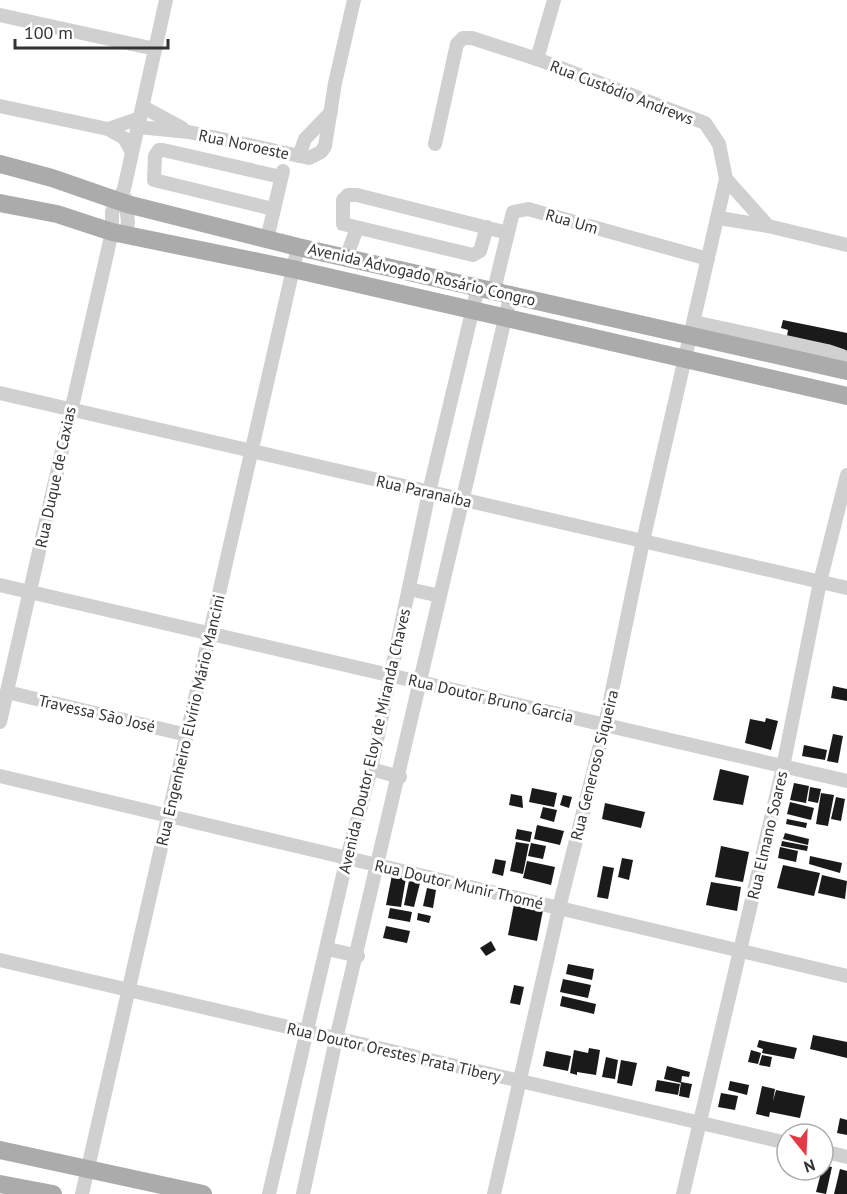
<svg xmlns="http://www.w3.org/2000/svg" width="847" height="1194" font-family="'PT Sans',sans-serif">
  <style>
    .building { fill: #1a1a1a }
    .lines { fill: none; stroke-linecap: round; stroke-linejoin: round }
    .minor { stroke: #d0d0d0; stroke-width: 14 }
    .major { stroke: #ababab; stroke-width: 18 }
    .labels { text-anchor: middle; stroke-width: 6; stroke-linejoin: round; paint-order: stroke }
    .street-label { font-size: 16px; fill: #333; stroke: #fff }
  </style>
  <rect width="100%" height="100%" fill="#fff"/>
  <g class="building">
    <path d="M783 320 847 333V351L787 336 788 330 781 328Z"/>
    <path d="M833 686 847 689V701L831 698Z"/>
    <path d="M766 718 778 721 771 750 745 743 750 719 765 722Z"/>
    <path d="M833 734 843 736 838 763 827 761Z"/>
    <path d="M804 745 827 750 825 760 802 756Z"/>
    <path d="M720 769 749 776 743 805 713 800Z"/>
    <path d="M794 783 809 786 806 803 790 800Z"/>
    <path d="M810 787 821 789 818 803 808 801Z"/>
    <path d="M532 788 557 793 554 807 529 802Z"/>
    <path d="M821 793 834 795 828 826 816 824Z"/>
    <path d="M511 794 522 796 523 808 509 805Z"/>
    <path d="M563 795 572 797 569 808 560 805Z"/>
    <path d="M836 797 845 799 841 821 831 819Z"/>
    <path d="M790 802 814 808 811 820 787 814Z"/>
    <path d="M605 803 645 812 641 828 602 819Z"/>
    <path d="M543 807 557 810 554 822 540 818Z"/>
    <path d="M787 819 807 823 806 828 786 824Z"/>
    <path d="M537 825 564 831 560 845 534 839Z"/>
    <path d="M517 829 532 832 530 842 515 839Z"/>
    <path d="M785 833 809 839 808 845 783 839Z"/>
    <path d="M782 841 808 846 807 851 781 846Z"/>
    <path d="M516 842 529 844 523 874 510 871Z"/>
    <path d="M531 843 546 846 543 859 528 856Z"/>
    <path d="M721 846 749 852 743 882 715 877Z"/>
    <path d="M780 847 798 851 796 862 778 858Z"/>
    <path d="M810 856 842 863 840 873 809 864Z"/>
    <path d="M622 858 633 860 629 880 618 877Z"/>
    <path d="M495 859 506 861 503 876 492 873Z"/>
    <path d="M527 861 555 867 551 885 523 878Z"/>
    <path d="M783 865 820 873 814 896 777 888Z"/>
    <path d="M603 866 614 868 608 899 597 897Z"/>
    <path d="M392 875 406 878 401 907 386 905Z"/>
    <path d="M822 875 847 881 845 899 818 893Z"/>
    <path d="M409 881 420 883 414 907 404 905Z"/>
    <path d="M711 882 741 887 737 911 706 905Z"/>
    <path d="M427 888 436 890 433 908 423 906Z"/>
    <path d="M514 904 543 910 537 941 508 935Z"/>
    <path d="M390 908 412 912 410 922 388 918Z"/>
    <path d="M418 913 431 916 429 923 417 920Z"/>
    <path d="M386 926 410 931 407 943 383 938Z"/>
    <path d="M491 941 496 950 486 956 480 948Z"/>
    <path d="M568 964 594 969 592 980 566 974Z"/>
    <path d="M563 979 591 985 588 998 560 992Z"/>
    <path d="M514 985 524 987 520 1005 510 1003Z"/>
    <path d="M562 996 596 1004 594 1014 560 1006Z"/>
    <path d="M813 1035 847 1042V1058L810 1049Z"/>
    <path d="M759 1040 797 1048 794 1059 762 1053 763 1049 757 1047Z"/>
    <path d="M589 1048 600 1050 596 1075 577 1072V1075L570 1073 574 1050 588 1053Z"/>
    <path d="M751 1050 761 1053 758 1064 748 1062Z"/>
    <path d="M546 1051 571 1056 568 1071 543 1066Z"/>
    <path d="M762 1055 772 1057 770 1067 759 1065Z"/>
    <path d="M606 1057 618 1060 615 1079 602 1077Z"/>
    <path d="M621 1060 637 1063 632 1086 617 1083Z"/>
    <path d="M667 1066 690 1072 689 1077 682 1076 681 1083 664 1079Z"/>
    <path d="M657 1080 680 1084 678 1095 655 1091Z"/>
    <path d="M730 1081 749 1085 747 1095 728 1090Z"/>
    <path d="M681 1082 692 1084 689 1098 679 1096Z"/>
    <path d="M762 1086 775 1089 773 1101 776 1090 805 1096 800 1118 770 1112 769 1117 756 1114Z"/>
    <path d="M721 1093 738 1096 735 1110 718 1107Z"/>
    <path d="M840 1118 847 1120V1135L837 1133Z"/>
    <path d="M823 1165 832 1167 826 1194 816 1192Z"/>
    <path d="M840 1169 847 1171V1194H834Z"/>
  </g>
  <g class="lines">
    <g class="minor">
      <path d="M0 15 155 49"/>
      <path d="M537 59 554 0"/>
      <path d="M0 106 108 129 124 138 132 152"/>
      <path d="M143 107 182 128"/>
      <path d="M138 127 189 132 309 158 321 152 325 146 335 83 354 0"/>
      <path d="M108 129 140 118"/>
      <path d="M435 144 457 44 463 38H472L537 59 705 123 719 144 726 179 768 226"/>
      <path d="M299 156 305 139 331 112"/>
      <path d="M125 198 128 222 126 234"/>
      <path d="M273 209 154 180 155 156 159 150H163L281 177"/>
      <path d="M719 218 768 226 847 245"/>
      <path d="M487 227 480 251 473 255 343 224V200L348 195H357L508 233"/>
      <path d="M267 239 283 171"/>
      <path d="M346 258 357 228"/>
      <path d="M494 290 513 212 528 209 708 259"/>
      <path d="M694 322 827 351 842 356 847 361"/>
      <path d="M0 393 847 588"/>
      <path d="M0 585 847 781"/>
      <path d="M409 589 440 596"/>
      <path d="M7 692 187 735"/>
      <path d="M0 722 112 232V212L124 189 166 0"/>
      <path d="M371 769 400 777"/>
      <path d="M0 776 847 976"/>
      <path d="M328 949 358 956"/>
      <path d="M0 960 787 1143"/>
      <path d="M823 1151 847 1157"/>
      <path d="M82 1194 298 247"/>
      <path d="M269 1194 347 858 371 769 429 492 478 287"/>
      <path d="M303 1194 336 1039 511 293"/>
      <path d="M494 1194 559 908 605 725 643 541 726 179"/>
      <path d="M683 1194 783 767 820 582 847 475"/>
    </g>
    <g class="major">
      <path d="M0 164 52 178 127 204 298 247 847 371"/>
      <path d="M0 203 57 214 112 232 293 269 847 396"/>
      <path d="M0 1150 203 1194"/>
      <path d="M0 1184 53 1194"/>
    </g>
  </g>
  <g class="labels">
    <g class="street-label">
      <text transform="translate(622 92) rotate(21)" y="6">Rua Custódio Andrews</text>
      <text transform="translate(244 144) rotate(12)" y="6">Rua Noroeste</text>
      <text transform="translate(572 221) rotate(16)" y="6">Rua Um</text>
      <text transform="translate(422 274) rotate(13)" y="6">Avenida Advogado Rosário Congro</text>
      <text transform="translate(55 477) rotate(-78)" y="6">Rua Duque de Caxias</text>
      <text transform="translate(424 491) rotate(13)" y="6">Rua Paranaíba</text>
      <text transform="translate(491 698) rotate(13)" y="6">Rua Doutor Bruno Garcia</text>
      <text transform="translate(97 713) rotate(13)" y="6">Travessa São José</text>
      <text transform="translate(190 720) rotate(-77)" y="6">Rua Engenheiro Elvírio Mário Mancini</text>
      <text transform="translate(374 741) rotate(-77)" y="6">Avenida Doutor Eloy de Miranda Chaves</text>
      <text transform="translate(594 765) rotate(-76)" y="6">Rua Generoso Siqueira</text>
      <text transform="translate(767 835) rotate(-77)" y="6">Rua Elmano Soares</text>
      <text transform="translate(459 884) rotate(13)" y="6">Rua Doutor Munir Thomé</text>
      <text transform="translate(394 1052) rotate(13)" y="6">Rua Doutor Orestes Prata Tibery</text>
    </g>
  </g>
  <g transform="translate(805 1152) rotate(162)"><circle r="28" fill="#ffffff" stroke="#adadad" stroke-width="1.5"/>
  <path d="M0-4.5L10 22L0 15L-10 22Z" fill="#e63946"/>
  <text y="-9" font-size="16" font-weight="bold" text-anchor="middle" fill="#333333">N</text>
  </g>
  <path d="M15 39v9h153v-9" fill="none" stroke="#333333" stroke-width="3"/>
  <text x="24" y="39" font-size="18" fill="#333333" stroke="#ffffff" stroke-width="4.5" paint-order="stroke">100 m</text>
</svg>
